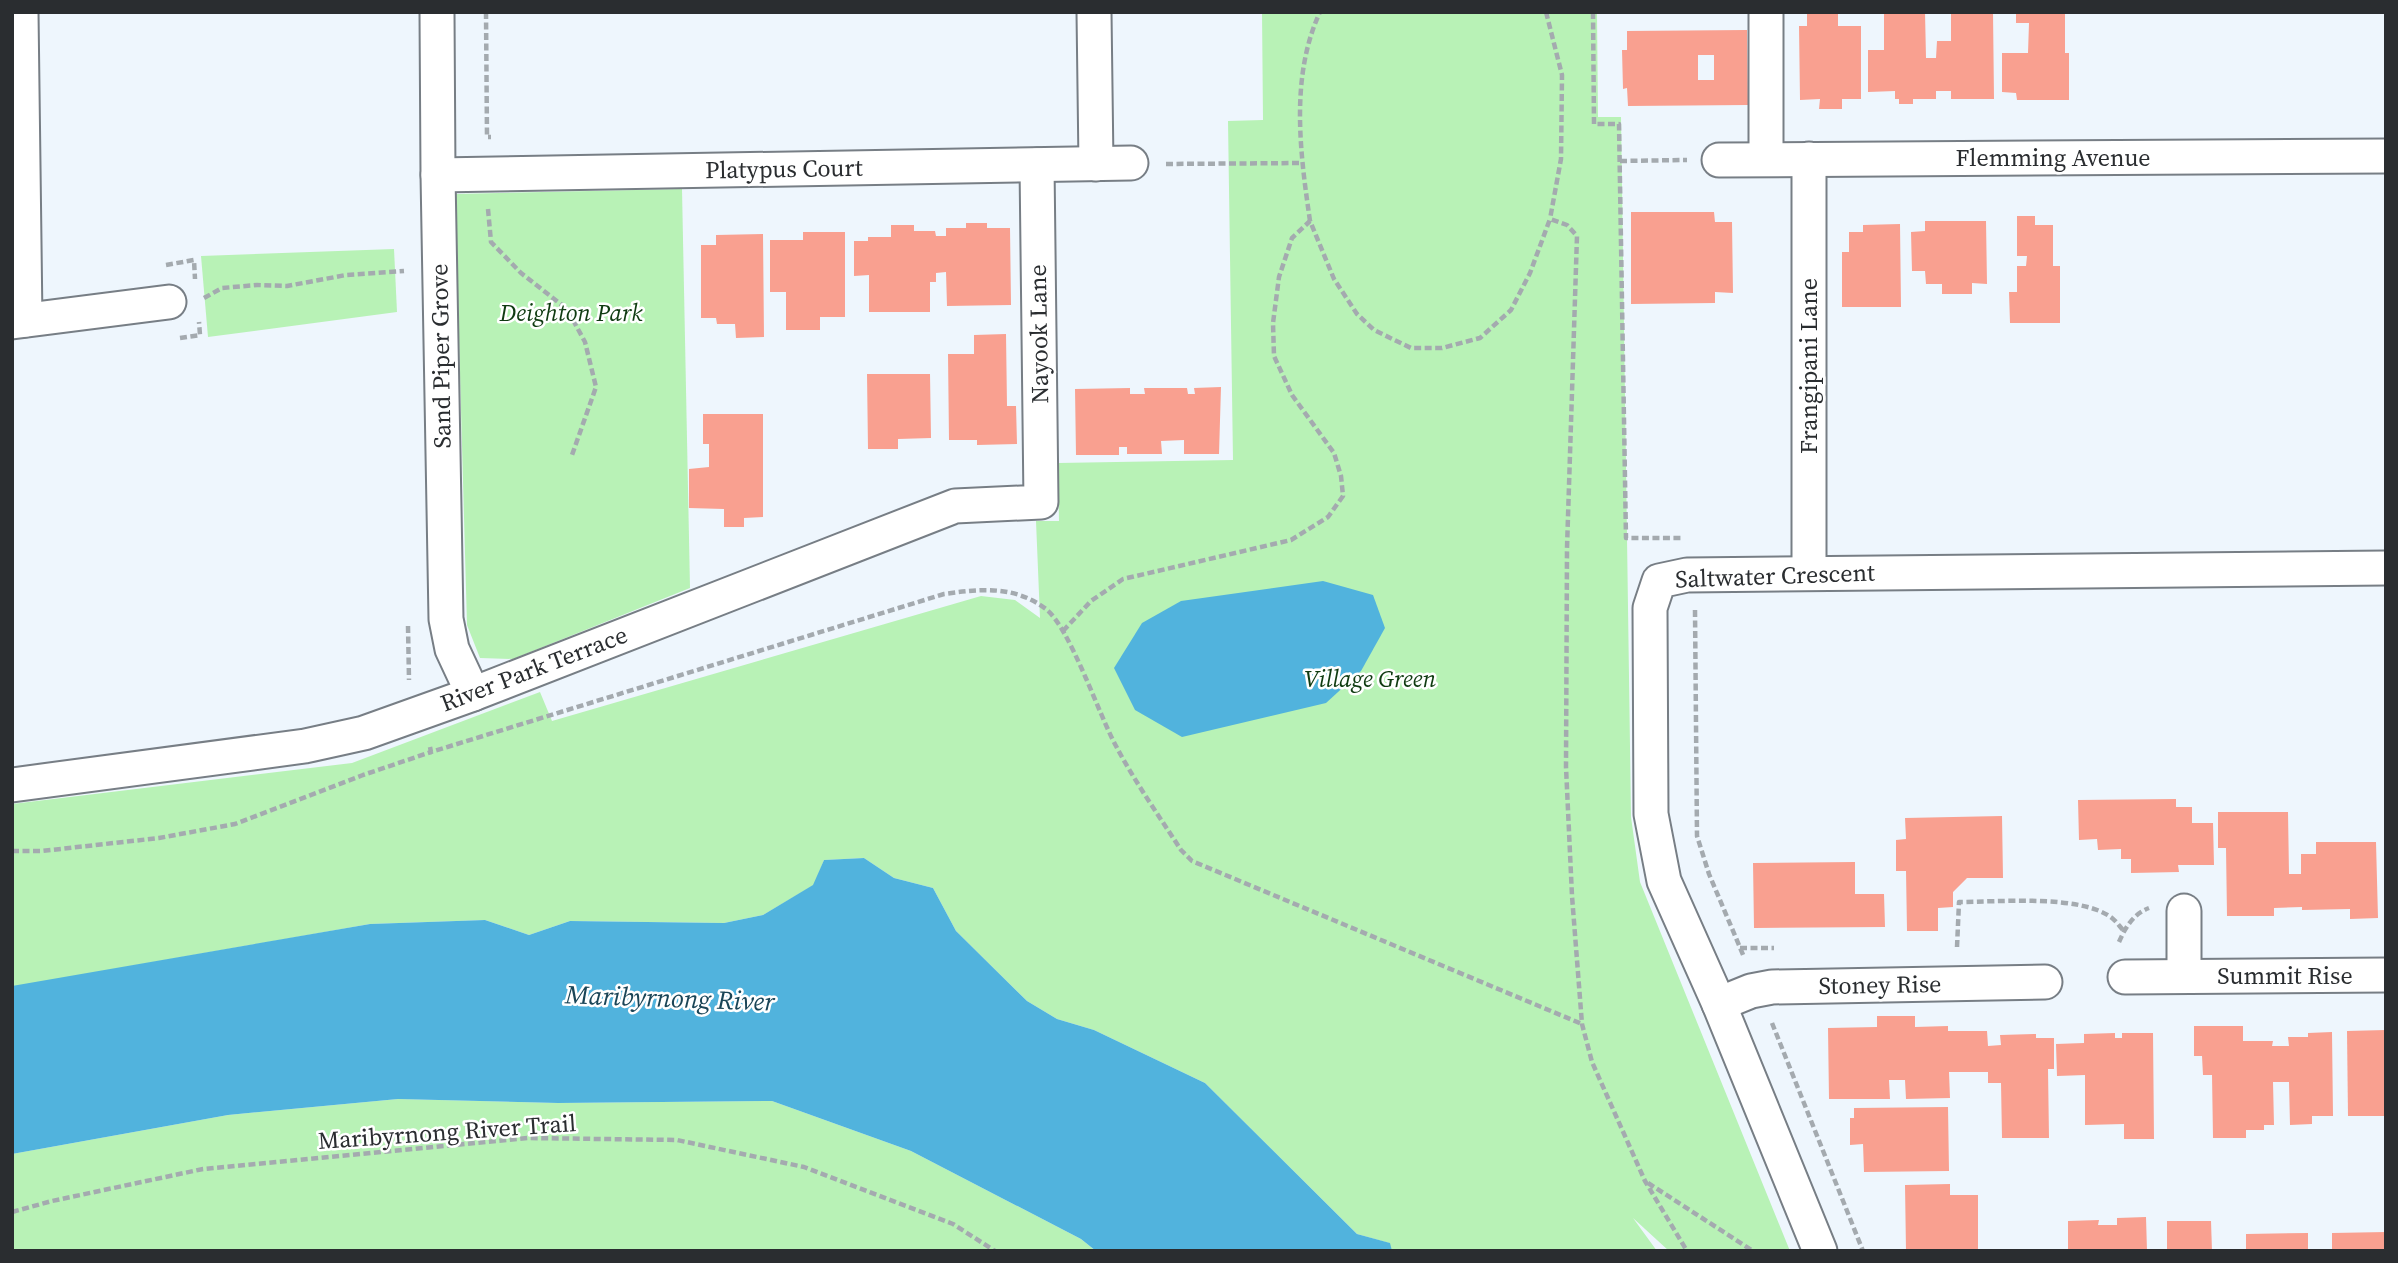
<svg xmlns="http://www.w3.org/2000/svg" width="2398" height="1263" font-family="'Source Serif 4',serif">
  <style>
    .green { fill: #b8f2b6 }
    .water { fill: #51b3dd }
    .building { fill: #f9a090; fill-rule: evenodd }
    .lines { fill: none; stroke-linecap: round; stroke-linejoin: round }
    .street-casing { stroke: #777e85; stroke-width: 37 }
    .path { stroke: #a4aaaf; stroke-width: 4.5; stroke-dasharray: 7 3.5; stroke-linecap: butt }
    .street { stroke: #fff; stroke-width: 33 }
    .labels { text-anchor: middle; stroke-width: 5; stroke-linejoin: round; paint-order: stroke }
    .street-label { font-size: 24px; fill: #2a2d30; stroke: #fff }
    .park-label { font-size: 24px; font-style: italic; fill: #0f3b11; stroke: #fff }
    .water-label { font-size: 26px; font-style: italic; fill: #1a4557; stroke: #fff }
  </style>
  <rect width="100%" height="100%" fill="#eef6fd"/>
  <g class="green">
    <path d="M1262 12H1597L1598 117H1621L1631 817 1640 882 1790 1251H1669L1633 1218 1657 1251H1392L1389 1243 1357 1234 1205 1083 1094 1030 1057 1019 1027 1001 956 931 933 888 894 878 864 858 824 860 814 885 763 915 724 923 570 921 529 935 485 920 370 924 12 987V804L352 763 540 692 552 721 981 596 1015 600 1040 618 1036 521H1059L1058 463 1233 460 1228 121 1263 120Z"/>
    <path d="M682 189 690 588 513 659 480 658 467 625 455 194Z"/>
    <path d="M394 249 397 312 208 337 201 256Z"/>
    <path d="M398 1099 558 1103 772 1101 911 1151 1081 1239 1096 1251H12V1154L228 1115Z"/>
  </g>
  <g class="water">
    <path d="M1323 581 1373 595 1385 628 1361 671 1326 703 1182 737 1135 710 1114 668 1142 623 1181 601Z"/>
    <path d="M864 858 894 878 933 888 956 931 1027 1001 1057 1019 1094 1030 1205 1083 1357 1234 1390 1243 1392 1251H1096L1081 1239 911 1151 772 1101 558 1103 398 1099 228 1115 12 1154V986L370 924 485 920 529 935 570 921 724 923 763 915 813 885 824 860Z"/>
  </g>
  <g class="building">
    <path d="M1884 12H1925L1926 58H1936L1937 41H1951V12H1993L1994 99H1951V91H1936V99H1913V104H1899V99H1895V91L1868 92V50H1884Z"/>
    <path d="M2016 12H2065V53H2069V100H2017L2016 93 2002 92V53H2028L2029 23H2016Z"/>
    <path d="M1807 13H1838V26H1861V99H1842V109H1819L1820 99 1800 100 1799 26H1807Z"/>
    <path d="M1747 30 1748 105 1628 106 1627 88 1623 89 1622 50H1627V31ZM1698 55H1714V80H1698Z"/>
    <path d="M1631 212H1714L1715 222H1732L1733 293 1715 292V303L1631 304Z"/>
    <path d="M2017 216H2035V225H2053V266H2060V323H2010L2009 292H2017V266H2026L2027 256H2017Z"/>
    <path d="M1925 221H1986L1987 284 1972 283V294H1942V284H1926L1925 271H1912L1911 232 1925 231Z"/>
    <path d="M966 223H987V228H1010L1011 305 947 306 946 272 936 273V282H930V312H869V275L854 276V241H868V237H891V225H914V231H935L936 236H946V228H966Z"/>
    <path d="M1900 224 1901 307H1842V252H1849V232H1863V225Z"/>
    <path d="M803 232H845V317H820V330H786V292H770V240H803Z"/>
    <path d="M763 234 764 337 736 338 735 324H717L716 318H701V245H716V235Z"/>
    <path d="M1006 334 1007 406H1016L1017 444 977 445V440H949L948 354H974V335Z"/>
    <path d="M867 374H930L931 438 898 439V449H868Z"/>
    <path d="M1221 387 1219 454H1184V440L1161 441 1162 454H1127V447H1119V455H1076L1075 389 1130 388V394H1145L1144 388H1187L1188 394H1195L1194 388Z"/>
    <path d="M703 414H763V517L744 518V527H724V509L689 508V469L709 467V444H703Z"/>
    <path d="M2176 799V807H2192V823H2213L2214 865H2178L2179 872 2131 873V859H2121V849L2098 850 2097 839 2079 840 2078 800Z"/>
    <path d="M2218 812H2288L2289 874H2301V854H2316V842H2376L2378 918 2350 919V909L2302 910V907L2274 908V916H2227L2226 848H2218Z"/>
    <path d="M2002 816 2003 878H1967L1953 892V907L1938 908V931H1907L1906 871H1896V840L1906 839 1905 818Z"/>
    <path d="M1855 862V894H1884L1885 927 1754 928 1753 863Z"/>
    <path d="M1877 1016H1915V1027L1948 1026V1031H1987L1988 1046 2001 1045 2000 1035 2036 1034V1038H2054V1069H2048L2049 1138H2002L2001 1083H1988V1072H1949L1950 1098 1906 1099 1905 1080H1889L1890 1099H1829L1828 1028 1877 1027Z"/>
    <path d="M2194 1026H2243V1041H2273L2272 1046H2289L2288 1037H2308V1033L2332 1032 2333 1116H2312V1124L2290 1125 2289 1082H2273L2274 1125H2264V1130H2246V1138H2213L2212 1075H2203L2202 1056H2194Z"/>
    <path d="M2386 1030V1116H2348L2347 1031Z"/>
    <path d="M2115 1033V1038H2122V1033H2153L2154 1139H2124V1124L2085 1125V1075L2057 1076 2056 1044 2084 1043V1034Z"/>
    <path d="M1948 1107 1949 1171 1864 1172 1863 1144 1850 1145V1118H1854V1108Z"/>
    <path d="M1950 1184V1195H1978V1251H1906L1905 1185Z"/>
    <path d="M2146 1217 2147 1251H2075V1249H2068V1221L2099 1220 2098 1225H2117V1218Z"/>
    <path d="M2167 1221H2211L2212 1251H2167Z"/>
    <path d="M2386 1232V1251H2332V1233Z"/>
    <path d="M2308 1233V1251H2246V1234Z"/>
  </g>
  <g class="lines">
    <defs>
      <g id="street">
        <path d="M21 12 25 320"/>
        <path d="M437 12 438 175 446 619 452 649 473 694"/>
        <path d="M1094 12 1096 164"/>
        <path d="M1766 12V159"/>
        <path d="M1719 160 2386 156"/>
        <path d="M438 175 1131 163"/>
        <path d="M12 322 169 302"/>
        <path d="M1809 573V159"/>
        <path d="M12 785 305 746 364 733 473 694 955 506 1041 502 1037 165"/>
        <path d="M2184 976V911"/>
        <path d="M2125 977 2386 975"/>
        <path d="M1719 1004 1751 991 1772 987 2045 982"/>
        <path d="M1820 1251 1719 1004 1664 881 1651 814 1650 608 1659 581 1687 575 2386 568"/>
      </g>
    </defs>
    <use href="#street" class="street-casing"/>
    <g class="path">
      <path d="M486 12 487 137H491"/>
      <path d="M1546 12 1562 75 1561 159 1550 219"/>
      <path d="M1593 12 1594 124H1619L1626 538H1681"/>
      <path d="M1620 161 1687 160"/>
      <path d="M1166 164 1302 163"/>
      <path d="M488 209 491 242 521 273 567 309 585 342 596 387 572 455"/>
      <path d="M1310 221C1300 152 1290 77 1320 12"/>
      <path d="M166 265 194 260 195 279"/>
      <path d="M204 298 222 288 257 285 287 286 346 275 404 271"/>
      <path d="M180 338 200 335 199 322"/>
      <path d="M1695 610 1697 836 1709 874 1744 957"/>
      <path d="M408 626 409 680"/>
      <path d="M1063 631 1091 601 1123 579 1291 540 1328 517 1343 496 1341 476 1334 453 1292 395 1274 356 1273 323 1279 277 1292 238 1310 221 1334 279 1357 314 1374 330 1411 348H1442L1480 338 1511 310 1530 273 1550 219 1567 225 1577 236 1567 548 1566 767 1572 896 1582 1024 1592 1062 1645 1181 1687 1251"/>
      <path d="M430 747 431 752 944 594C981 589 1014 585 1046 609 1070 628 1099 715 1116 746 1135 782 1159 816 1181 850L1192 861 1582 1024"/>
      <path d="M12 851H42L159 838 235 824 363 775 431 752"/>
      <path d="M2119 942C2125 928 2133 914 2149 908"/>
      <path d="M1957 947 1959 902C1999 902 2081 894 2112 918 2117 922 2120 927 2124 931"/>
      <path d="M1740 948H1774"/>
      <path d="M1772 1023 1863 1251"/>
      <path d="M1648 1183 1753 1251"/>
      <path d="M12 1212 52 1201 203 1169 528 1138 677 1140 804 1167 953 1224 995 1251"/>
    </g>
    <use href="#street" class="street"/>
  </g>
  <g class="labels">
    <g class="street-label">
      <text x="2053" y="166">Flemming Avenue</text>
      <text transform="translate(784 169) rotate(-1)" y="8">Platypus Court</text>
      <text transform="translate(1039 334) rotate(-91)" y="8">Nayook Lane</text>
      <text transform="translate(441 356) rotate(-91)" y="8">Sand Piper Grove</text>
      <text transform="translate(1809 366) rotate(-90)" y="8">Frangipani Lane</text>
      <text transform="translate(1775 576) rotate(-2)" y="8">Saltwater Crescent</text>
      <text transform="translate(534 669) rotate(-21)" y="8">River Park Terrace</text>
      <text x="2285" y="984">Summit Rise</text>
      <text transform="translate(1880 985) rotate(-1)" y="8">Stoney Rise</text>
      <text transform="translate(447 1132) rotate(-4)" y="8">Maribyrnong River Trail</text>
    </g>
    <g class="park-label">
      <text x="571" y="321">Deighton Park</text>
      <text x="1370" y="687">Village Green</text>
    </g>
    <g class="water-label">
      <text transform="translate(670 998) rotate(2)" y="9">Maribyrnong River</text>
    </g>
  </g>
  <rect width="2398" height="1263" fill="none" stroke="#2a2d30" stroke-width="28"/>
</svg>
